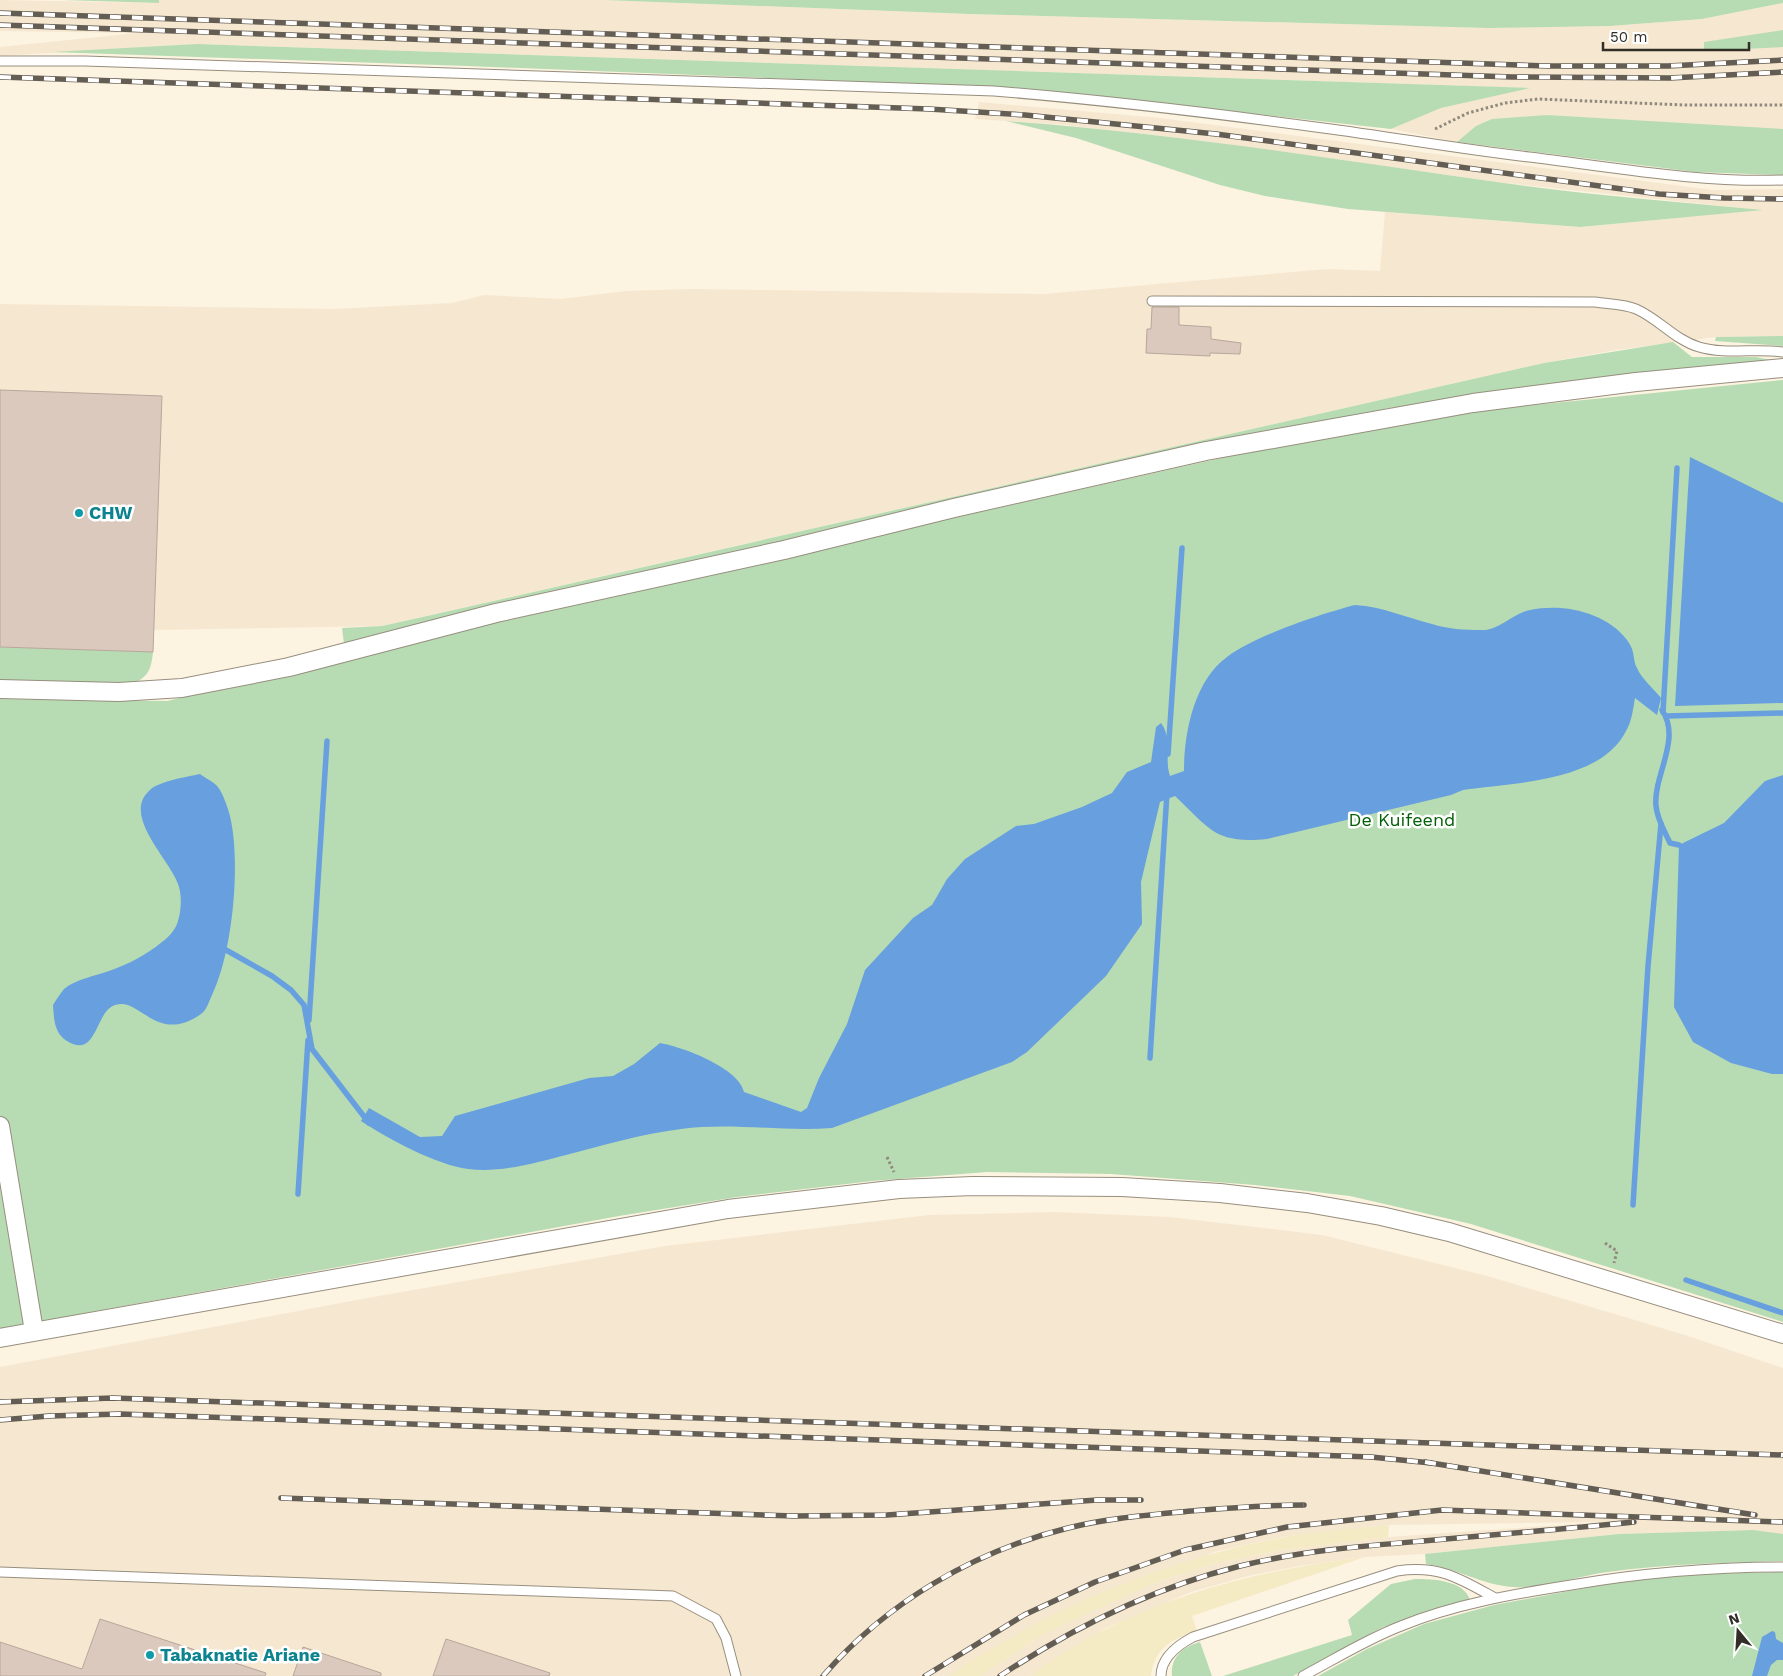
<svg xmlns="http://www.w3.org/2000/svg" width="1783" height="1676" font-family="'Work Sans',sans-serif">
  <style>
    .built { fill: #f6e8d0 }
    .green { fill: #b7dcb3 }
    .sand { fill: #f4ebc5 }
    .water { fill: #689fde }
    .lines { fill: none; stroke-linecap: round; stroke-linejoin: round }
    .stream { stroke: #689fde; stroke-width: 5.5 }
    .building { fill: #dbc9bd; stroke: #b7a69a }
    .service-casing { stroke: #978e7e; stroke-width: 11 }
    .minor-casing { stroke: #978e7e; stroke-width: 20 }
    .path { stroke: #90897d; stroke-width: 3; stroke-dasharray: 2.5 2.5; stroke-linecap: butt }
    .service { stroke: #fff; stroke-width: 9 }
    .minor { stroke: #fff; stroke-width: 18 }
    .rail-casing { stroke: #635d54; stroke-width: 5.5 }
    .rail { stroke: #fff; stroke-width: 4; stroke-dasharray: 11; stroke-linecap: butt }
    .culture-dot { fill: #0f9aa8; stroke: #fff; stroke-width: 2 }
    .labels { text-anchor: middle; stroke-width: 5; stroke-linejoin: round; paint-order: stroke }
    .culture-label { font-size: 18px; font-weight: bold; fill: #0d838f; stroke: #fff; text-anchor: start }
    .park-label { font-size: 18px; fill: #036007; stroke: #fff }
  </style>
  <rect width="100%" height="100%" fill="#fdf3e1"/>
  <g class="built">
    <path d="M0 0 159 3V0H604L969 14 1488 28 1610 26 1702 19 1783 3V129L1709 126 1467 135 1457 142 1391 129 1441 108 1527 88 197 44 0 56V47L137 33 0 31Z"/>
    <path d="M979 102 1160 118 1713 190 1783 189V336L1716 337 1616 350 1544 363 382 626 154 630 0 609V304L335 309 452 303 484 295 561 299 626 291 691 289 1043 294 1328 269 1380 271 1385 212 1580 227 1760 210 1505 183 1187 139 1065 125 975 119Z"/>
    <path d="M1056 1212 1170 1217 1322 1235 1487 1276 1685 1335 1783 1368V1534L1753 1530 1619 1534 1425 1554 1365 1557 1299 1566 1248 1576 1191 1592 1106 1628 1030 1676H980L1044 1634 1088 1612 1154 1583 1213 1564 1282 1550 1388 1537 1604 1522 1389 1525 1282 1537 1214 1552 957 1670 949 1676H0V1367L362 1299 665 1246 929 1215Z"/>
  </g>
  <g class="green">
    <path d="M62 0H159V3Z"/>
    <path d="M604 0H1783V3L1702 19 1610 26 1488 28 969 14Z"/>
    <path d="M1783 30V47L1704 51V42Z"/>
    <path d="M197 44 1530 88 1441 108 1391 129 1023 88 467 66 52 52Z"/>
    <path d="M1547 115 1783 129V175L1695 172 1457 142 1476 126 1492 119Z"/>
    <path d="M1006 121C1173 133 1338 160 1504 183 1590 195 1677 202 1763 210L1580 227 1348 209 1265 196 1220 185 1076 138Z"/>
    <path d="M1783 336V346L1715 341 1716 337Z"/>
    <path d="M1673 342 1692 357H1756L1780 362 1389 408 1244 437 344 644 342 628 382 626 427 616 1544 363Z"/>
    <path d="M1783 380V1322L1471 1224 1350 1196 1255 1185 1111 1174 987 1172 872 1181 737 1197 619 1216 80 1314 0 1332V699L167 701 391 648 465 627 1333 433 1454 413Z"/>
    <path d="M0 647 153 652C151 669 149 676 133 684L0 682Z"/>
    <path d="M1753 1530 1783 1534V1561C1725 1563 1666 1564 1608 1572 1577 1576 1544 1589 1513 1587 1482 1585 1456 1568 1426 1564L1425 1554 1619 1534Z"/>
    <path d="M1783 1572V1676H1318L1367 1649 1424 1624 1494 1605 1617 1582 1699 1574Z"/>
    <path d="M1415 1579C1432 1579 1464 1580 1470 1600L1383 1627 1293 1676H1223L1352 1635 1348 1620 1391 1584Z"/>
    <path d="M1200 1642 1212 1676H1172C1170 1657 1183 1647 1200 1642Z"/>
  </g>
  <g class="sand">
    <path d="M1389 1525 1388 1537 1282 1550 1213 1564 1154 1583 1044 1634 980 1676H949C966 1663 985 1653 1004 1642 1089 1592 1183 1557 1280 1538 1315 1531 1353 1529 1389 1525Z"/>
    <path d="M1365 1557 1192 1616 1197 1631C1172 1639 1155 1647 1151 1676H1030C1130 1602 1244 1572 1365 1557Z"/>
  </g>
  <g class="water">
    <path d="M1690 457 1783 503V703L1675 706Z"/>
    <path d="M1355 605C1384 607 1404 617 1432 624 1447 629 1465 630 1481 630 1499 631 1513 613 1530 610 1563 603 1606 612 1627 640 1636 652 1632 658 1637 668 1641 678 1654 689 1661 698L1657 715 1635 698C1633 709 1632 721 1626 731 1601 782 1512 783 1463 790L1451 795 1267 839C1215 844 1210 829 1175 796L1160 802 1141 882 1142 924 1106 976 1027 1052 1012 1062 832 1128C782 1132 731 1122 681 1129 641 1134 604 1145 566 1155 535 1163 501 1173 468 1169 437 1165 388 1139 361 1121L369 1108 420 1137 442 1136 455 1116 589 1078 613 1076 634 1064 660 1043C683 1047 739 1068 744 1092L801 1112 807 1108 819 1078 847 1024 865 970 913 918 932 905 947 879 965 859 1016 826 1034 824 1082 807 1112 793 1127 772 1151 762 1156 727 1161 723C1173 739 1164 759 1170 776L1184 771C1184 733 1194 681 1227 657 1255 636 1320 614 1355 605Z"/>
    <path d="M200 774C205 778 212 781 216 785 222 790 228 808 230 816 241 862 233 952 212 995 209 1001 207 1010 201 1014 154 1047 138 991 111 1007 96 1016 95 1059 67 1041 54 1033 54 1019 53 1005 56 1000 60 994 64 989 76 979 95 976 109 971 129 964 146 955 162 942 169 937 176 929 178 921 181 911 182 898 179 887 172 861 120 816 150 790 159 781 187 777 200 774Z"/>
    <path d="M1783 775V1074H1772L1731 1063 1693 1042 1674 1007 1679 845 1724 823 1765 781Z"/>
    <path d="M1772 1631 1775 1632 1776 1639 1783 1643V1660H1777L1771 1665 1767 1676H1752L1762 1637Z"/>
  </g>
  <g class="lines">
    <g class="stream">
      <path d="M1662 710C1682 739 1653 776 1656 806 1657 819 1665 832 1670 843L1679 845"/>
      <path d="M1663 712 1677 468"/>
      <path d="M1666 716 1783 713"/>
      <path d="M1168 754 1182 548"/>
      <path d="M226 950 272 976 291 990 304 1005 312 1049 369 1123"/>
      <path d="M309 1020 327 741"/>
      <path d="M1150 1058 1167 793"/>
      <path d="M298 1194 308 1040"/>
      <path d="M1633 1205 1648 966 1661 824"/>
      <path d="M1686 1280 1783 1313"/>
    </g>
  </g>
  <g class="building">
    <path d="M1152 307H1179V325L1211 327V339L1241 343 1240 354 1210 353V356L1146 353 1147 329H1151Z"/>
    <path d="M0 390 162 396 153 652 0 647Z"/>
    <path d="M100 1619 266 1673 265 1676H0V1642L82 1669Z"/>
    <path d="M446 1639 550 1673 549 1676H433Z"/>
    <path d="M303 1647 381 1673V1676H293Z"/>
  </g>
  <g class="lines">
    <defs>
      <g id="service">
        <path d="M0 61H85L994 91C1104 100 1213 113 1323 128 1392 137 1460 149 1529 157 1612 167 1698 183 1783 180"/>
        <path d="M1152 301 1595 302C1608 304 1625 304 1636 309 1659 319 1675 340 1699 347 1726 355 1755 348 1783 352"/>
        <path d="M0 1572 673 1596 716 1619 726 1638 736 1676"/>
        <path d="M1161 1676C1161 1657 1178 1645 1193 1637L1397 1571C1440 1565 1459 1578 1495 1598"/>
        <path d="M1303 1676C1335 1659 1367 1639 1401 1626 1455 1604 1514 1594 1571 1585 1641 1573 1712 1567 1783 1567"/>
      </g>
      <g id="minor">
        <path d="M0 689 119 692 182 688 289 667 496 613 784 550 954 508 1206 451 1473 403 1636 382 1783 368"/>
        <path d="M0 1126 34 1331"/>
        <path d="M0 1338 728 1209 899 1189 973 1186 1122 1187 1220 1193 1307 1203 1381 1216 1449 1232 1783 1334"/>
      </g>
    </defs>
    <use href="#service" class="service-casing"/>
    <use href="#minor" class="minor-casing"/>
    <g class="path">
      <path d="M1435 129 1468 113 1505 103 1538 99 1685 105H1783"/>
      <path d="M887 1157 894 1172"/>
      <path d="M1605 1243 1617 1251 1614 1263"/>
    </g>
    <use href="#service" class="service"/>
    <use href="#minor" class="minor"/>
    <defs>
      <g id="rail">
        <path d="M0 13 1548 66H1668L1783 60"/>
        <path d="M0 25 1512 77 1670 78 1783 72"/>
        <path d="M0 77 929 109 1025 115 1216 134 1659 194 1724 198 1783 199"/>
        <path d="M0 1402 113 1398 1783 1455"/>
        <path d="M0 1420 49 1416 120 1414 1371 1457 1431 1463"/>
        <path d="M1425 1462 1755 1515"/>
        <path d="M281 1498 794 1516 887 1515 1097 1500H1141"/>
        <path d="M823 1676C886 1603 974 1551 1068 1528 1108 1518 1150 1515 1191 1511 1229 1508 1266 1505 1304 1505"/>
        <path d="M925 1676 1024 1615 1095 1582 1185 1550 1287 1527 1442 1510 1783 1522"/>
        <path d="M1000 1676C1074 1627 1153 1588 1240 1566 1300 1551 1362 1546 1423 1541 1494 1535 1564 1529 1634 1522"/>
      </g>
    </defs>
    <use href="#rail" class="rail-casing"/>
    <use href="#rail" class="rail"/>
  </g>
  <g class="culture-dot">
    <circle cx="79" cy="513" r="5"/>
    <circle cx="150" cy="1655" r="5"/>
  </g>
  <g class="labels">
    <g class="culture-label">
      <text x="89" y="519">CHW</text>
      <text x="160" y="1661">Tabaknatie Ariane</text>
    </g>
    <g class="park-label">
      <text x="1402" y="826">De Kuifeend</text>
    </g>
  </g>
  <g transform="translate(1738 1631) rotate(342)" stroke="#ffffff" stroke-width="4" paint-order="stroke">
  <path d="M0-4L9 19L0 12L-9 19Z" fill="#322e27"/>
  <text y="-8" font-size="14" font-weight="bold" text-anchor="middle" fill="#322e27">N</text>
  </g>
  <path d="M1603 42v8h146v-8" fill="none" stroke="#322e27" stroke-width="2.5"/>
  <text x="1610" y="42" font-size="15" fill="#322e27" stroke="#ffffff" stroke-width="4" paint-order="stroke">50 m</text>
</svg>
